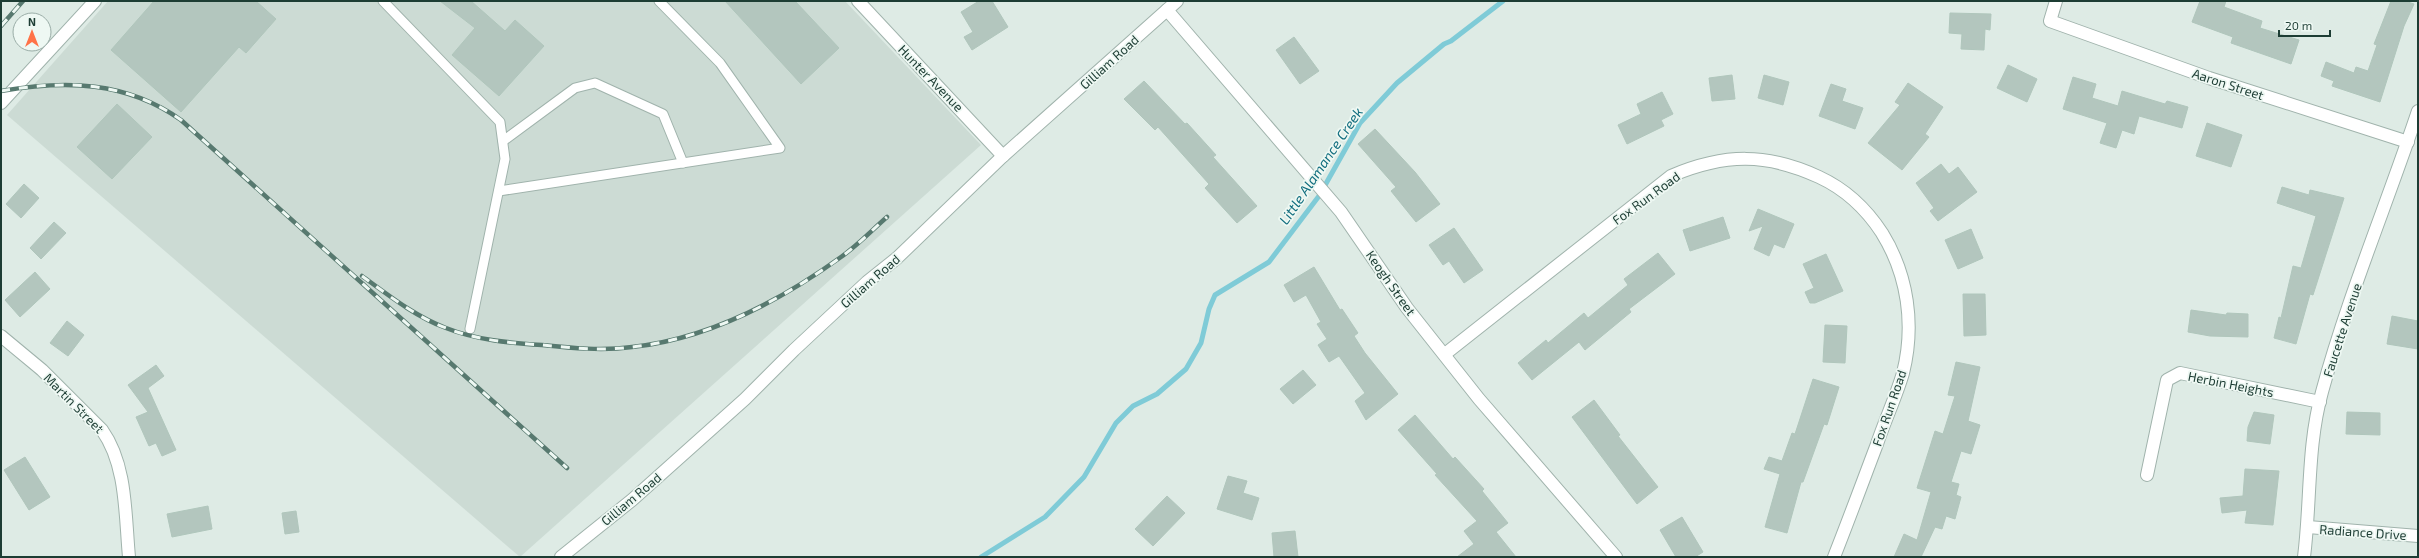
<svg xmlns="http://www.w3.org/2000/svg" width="2419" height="558" font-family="'Exo 2',sans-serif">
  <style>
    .built { fill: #ccdbd4 }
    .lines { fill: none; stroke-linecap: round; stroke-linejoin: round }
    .stream { stroke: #7fcbd7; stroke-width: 5 }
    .building { fill: #b3c6be; stroke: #b0c6bc }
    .service-casing { stroke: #a0b3ac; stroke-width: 11 }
    .minor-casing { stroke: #a0b3ac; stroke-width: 14 }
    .tertiary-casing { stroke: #a0b3ac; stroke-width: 14 }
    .service { stroke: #fff; stroke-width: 9 }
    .minor { stroke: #fff; stroke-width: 12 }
    .tertiary { stroke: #fff; stroke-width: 12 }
    .rail-casing { stroke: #57796f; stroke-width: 4.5 }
    .rail { stroke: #eef8f3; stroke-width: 3; stroke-dasharray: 9; stroke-linecap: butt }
    .labels { text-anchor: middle; stroke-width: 3.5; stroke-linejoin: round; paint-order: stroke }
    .street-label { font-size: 13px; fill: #1d3d34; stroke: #eef8f3 }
    .water-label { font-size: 14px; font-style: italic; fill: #126e7f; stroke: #eef8f3 }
  </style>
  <rect width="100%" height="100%" fill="#deebe5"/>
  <path class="built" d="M108 1H845L981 145 520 557 7 115Z"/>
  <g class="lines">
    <path class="stream" d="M981 557 1045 517 1084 477 1116 423 1133 406 1157 394 1186 369 1201 343 1209 309 1215 295 1269 262 1319 196 1360 123 1397 83 1444 44 1451 41 1503 1"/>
  </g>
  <g class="building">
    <path d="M154 1H256L276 19 246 53 239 47 181 112 111 50Z"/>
    <path d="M440 1H471L505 31 515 20 544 46 499 96 452 55 475 28Z"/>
    <path d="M725 1H795L839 48 801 84Z"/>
    <path d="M979 1H992L1008 27 972 50 964 37 973 32 961 12Z"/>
    <path d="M2200 1H2226L2224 7 2262 21 2260 28 2299 40 2291 64 2231 43 2233 37 2192 22Z"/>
    <path d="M2391 1H2405L2414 4 2404 26 2380 102 2332 86 2334 81 2321 76 2326 62 2354 73 2356 67 2368 71 2377 45 2374 44Z"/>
    <path d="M1950 13 1991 14 1990 30 1985 29 1984 50 1961 49 1962 34 1949 33Z"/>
    <path d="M1294 37 1319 71 1300 84 1276 50Z"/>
    <path d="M2008 65 2037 79 2027 102 1997 88Z"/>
    <path d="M1732 75 1735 99 1712 101 1709 78Z"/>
    <path d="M1764 75 1789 82 1783 105 1758 98Z"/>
    <path d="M2073 77 2096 84 2092 98 2118 106 2122 91 2165 104 2167 101 2188 107 2182 128 2139 116 2134 134 2122 130 2116 148 2100 143 2107 123 2063 109Z"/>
    <path d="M1144 81 1185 124 1187 123 1216 155 1213 157 1257 206 1237 223 1205 188 1209 184 1158 127 1155 130 1124 99Z"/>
    <path d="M1908 83 1943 107 1925 134 1929 137 1902 170 1868 143 1900 105 1895 102Z"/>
    <path d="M1831 84 1846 89 1842 101 1863 108 1855 129 1819 116Z"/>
    <path d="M1662 92 1673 114 1661 120 1664 126 1627 144 1618 125 1641 114 1637 104Z"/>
    <path d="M117 104 152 137 112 179 77 147Z"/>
    <path d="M2207 123 2242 135 2231 167 2196 156Z"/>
    <path d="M1375 129 1415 172 1440 204 1416 222 1391 191 1396 187 1358 144Z"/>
    <path d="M1941 164 1949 174 1958 167 1977 192 1938 221 1930 211 1934 208 1916 183Z"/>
    <path d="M24 184 39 198 21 218 6 204Z"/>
    <path d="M2282 187 2309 195 2310 190 2344 198 2313 295 2310 294 2296 344 2274 338 2279 317 2281 318 2293 266 2301 268 2316 216 2277 203Z"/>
    <path d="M1758 209 1794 224 1784 248 1774 244 1769 256 1754 249 1763 226 1749 231Z"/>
    <path d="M1723 217 1730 238 1690 251 1683 230Z"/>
    <path d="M54 222 66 233 41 259 30 248Z"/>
    <path d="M1454 228 1483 270 1464 283 1449 261 1443 265 1429 245Z"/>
    <path d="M1971 229 1983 258 1958 269 1945 240Z"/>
    <path d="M1658 253 1675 274 1629 309 1631 312 1585 350 1579 342 1532 380 1518 363 1546 340 1548 343 1584 313 1588 318 1628 285 1624 279Z"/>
    <path d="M1826 254 1843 291 1815 303H1810L1805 292 1814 288 1803 264Z"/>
    <path d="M1314 267 1340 310 1342 309 1358 333 1354 336 1365 353 1398 394 1366 420 1355 401 1365 393 1339 356 1329 362 1318 345 1327 339 1317 324 1321 322 1306 295 1294 302 1284 285Z"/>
    <path d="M35 272 50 289 20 317 5 300Z"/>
    <path d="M1963 294H1985L1986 335 1964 336Z"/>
    <path d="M2191 310 2226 315 2227 313 2248 314V337L2210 336 2188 332Z"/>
    <path d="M2392 316 2418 321V349L2387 344Z"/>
    <path d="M67 321 84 335 68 356 50 343Z"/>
    <path d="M1825 325 1847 326 1845 363 1823 362Z"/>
    <path d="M1956 362 1980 367 1968 421 1980 425 1971 454 1961 451 1951 482 1959 484 1956 495 1961 497 1955 519 1946 516 1942 529 1935 527 1921 557H1894L1904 534 1917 540 1931 492 1917 488 1935 431 1943 434 1955 396 1948 395Z"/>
    <path d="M156 365 164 376 148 388 176 450 162 456 156 443 149 446 136 417 148 412 128 385Z"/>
    <path d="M1303 370 1316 385 1293 404 1280 389Z"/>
    <path d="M1813 379 1839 387 1827 425 1824 424 1803 482H1801L1787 533 1765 527 1780 474 1764 469 1769 457 1782 461 1792 433 1795 434Z"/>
    <path d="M1594 400 1620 435 1618 436 1658 487 1637 504 1572 417Z"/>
    <path d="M2254 412 2274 415 2270 444 2247 441 2248 427Z"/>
    <path d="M2347 412 2380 413V435L2346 434Z"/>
    <path d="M1415 415 1453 459 1455 457 1484 489 1482 491 1508 523 1496 532 1516 557H1457L1474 544 1464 531 1477 521 1435 475 1437 474 1398 430Z"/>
    <path d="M25 457 50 497 29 510 4 470Z"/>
    <path d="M2245 469 2279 471 2273 525 2245 523 2247 510 2222 513 2220 498 2243 496Z"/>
    <path d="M1228 476 1247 481 1243 493 1259 498 1252 520 1217 509Z"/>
    <path d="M1167 496 1185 513 1153 546 1135 529Z"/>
    <path d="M208 506 212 529 172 537 167 514Z"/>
    <path d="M296 511 299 532 285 534 282 513Z"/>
    <path d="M1682 517 1703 552 1695 557H1676L1660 530Z"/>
    <path d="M1295 531 1298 557H1274L1272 533Z"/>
  </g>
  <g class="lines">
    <defs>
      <g id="service">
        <path d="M383 1 500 122 505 159 470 329"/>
        <path d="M503 141 575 88 595 83 663 114 683 163"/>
        <path d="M499 191 780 148 720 63 659 1"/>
      </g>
      <g id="minor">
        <path d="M858 1 1003 156"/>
        <path d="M2056 1 2050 21 2209 78 2408 142"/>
        <path d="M1167 10 1341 212 1407 308 1479 399 1616 557"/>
        <path d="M1 336 42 370 102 430C127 465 125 515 129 557"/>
        <path d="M1445 354 1671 176C1725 153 1767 153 1819 177 1845 189 1867 210 1882 233 1908 275 1915 325 1903 373 1896 397 1885 420 1877 444 1863 481 1849 519 1834 557"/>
        <path d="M2147 475 2167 380 2180 373 2320 402"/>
        <path d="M2308 527 2418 536"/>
        <path d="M561 557 632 500 745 399 794 350 867 282 897 258 1003 156 1177 1"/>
        <path d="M2304 557C2311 502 2307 446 2322 392 2348 296 2387 204 2418 111"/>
      </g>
      <path id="tertiary" d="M1 103 95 1"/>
    </defs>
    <use href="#service" class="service-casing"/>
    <use href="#minor" class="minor-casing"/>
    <use href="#tertiary" class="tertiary-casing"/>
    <use href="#service" class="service"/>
    <use href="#minor" class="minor"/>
    <use href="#tertiary" class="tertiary"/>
    <defs>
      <g id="rail">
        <path d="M1 26 23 1"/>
        <path d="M1 91C66 80 126 81 181 120L567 468"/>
        <path d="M362 276C388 295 416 317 446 328 476 340 510 343 542 345 571 348 603 351 632 347 708 339 780 301 841 257 858 245 872 230 887 217"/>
      </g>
    </defs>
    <use href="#rail" class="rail-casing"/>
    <use href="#rail" class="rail"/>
  </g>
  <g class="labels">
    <g class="street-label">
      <text transform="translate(1109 62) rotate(-42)" y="5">Gilliam Road</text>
      <text transform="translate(931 78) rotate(46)" y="5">Hunter Avenue</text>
      <text transform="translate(2228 84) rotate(18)" y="5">Aaron Street</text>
      <text transform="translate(1646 198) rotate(-36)" y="5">Fox Run Road</text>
      <text transform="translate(870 281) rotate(-41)" y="5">Gilliam Road</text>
      <text transform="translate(1391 283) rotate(55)" y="5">Keogh Street</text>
      <text transform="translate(2342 330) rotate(-72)" y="5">Faucette Avenue</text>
      <text transform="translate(2231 384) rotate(11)" y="5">Herbin Heights</text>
      <text transform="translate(74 403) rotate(45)" y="5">Martin Street</text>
      <text transform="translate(1889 408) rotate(-71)" y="5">Fox Run Road</text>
      <text transform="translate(631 499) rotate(-40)" y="5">Gilliam Road</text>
      <text transform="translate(2363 532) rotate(4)" y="5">Radiance Drive</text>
    </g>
    <g class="water-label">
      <text transform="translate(1321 166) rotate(-56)" y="5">Little Alamance Creek</text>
    </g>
  </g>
  <rect width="2419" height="558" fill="none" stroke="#1d3d34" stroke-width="4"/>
  <g transform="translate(32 32)"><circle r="19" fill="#eef8f3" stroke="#9aada7"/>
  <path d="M0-3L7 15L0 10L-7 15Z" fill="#ff7348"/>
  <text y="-6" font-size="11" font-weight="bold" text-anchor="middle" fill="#1d3d34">N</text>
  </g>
  <path d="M2279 30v6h51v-6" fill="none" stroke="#1d3d34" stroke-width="2"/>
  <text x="2285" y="30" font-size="12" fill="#1d3d34" stroke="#eef8f3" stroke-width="3" paint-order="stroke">20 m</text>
</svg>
